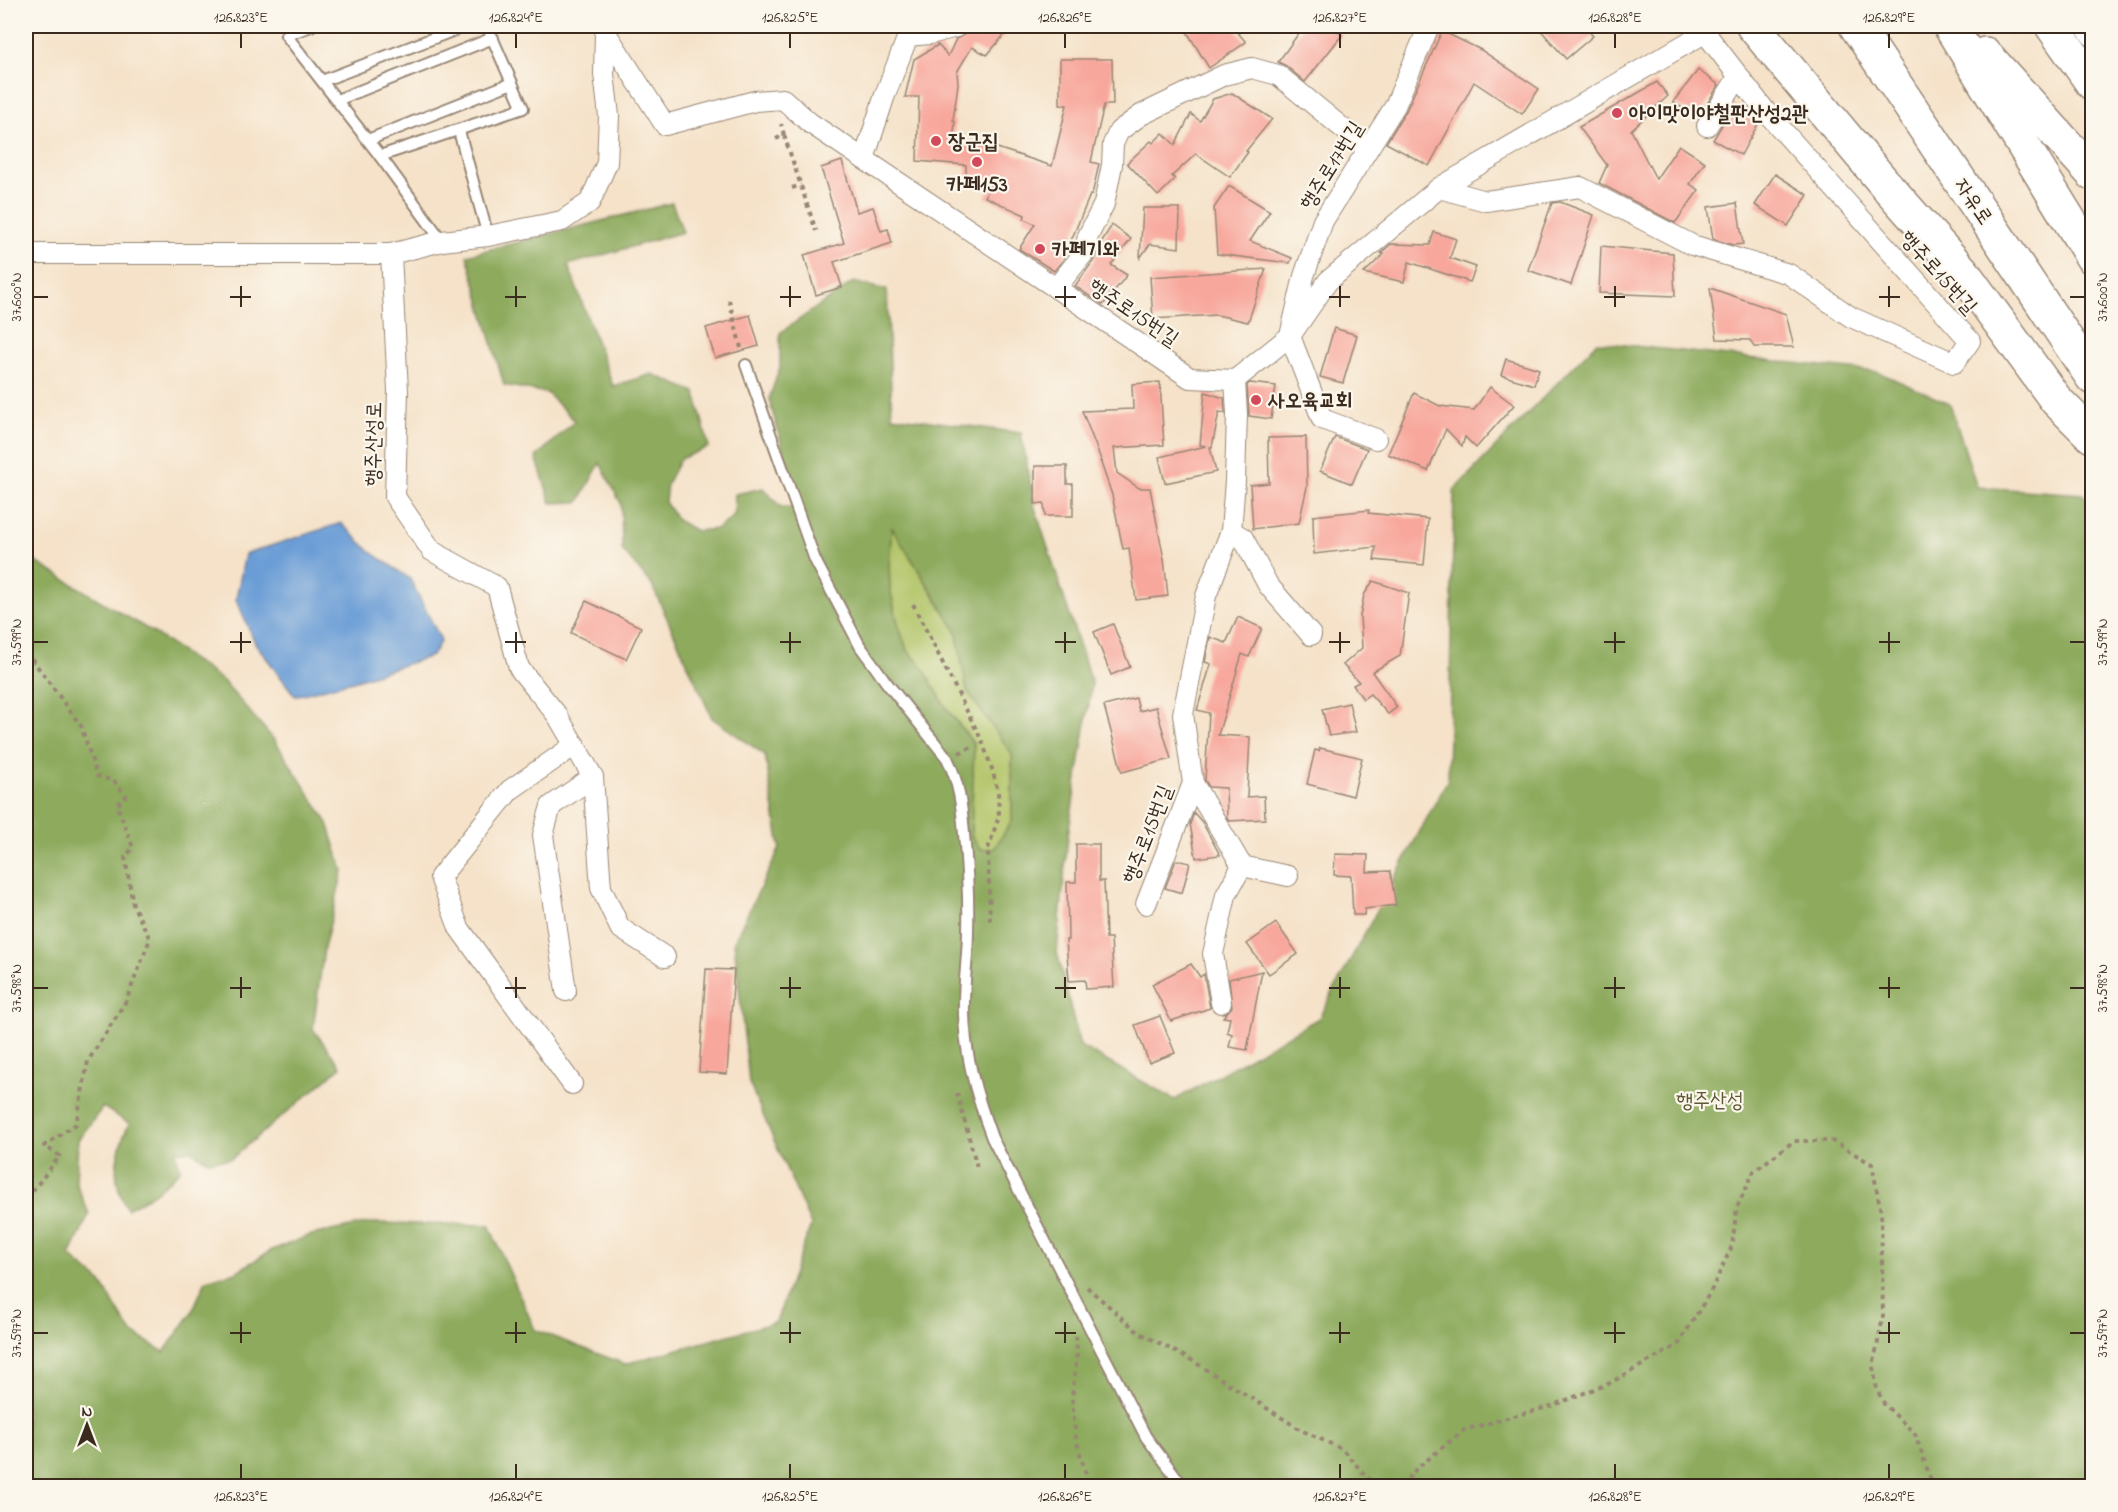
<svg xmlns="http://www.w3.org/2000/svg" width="2118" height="1512" font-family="'Indie Flower','Poor Story',sans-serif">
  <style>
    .green { fill: #b2c569; stroke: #767844; stroke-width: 1.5 }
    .forest { fill: #8daa5d; stroke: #646a3e; stroke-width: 1.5; fill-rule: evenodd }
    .water { fill: #6b9dd6; stroke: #53647a; stroke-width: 1.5 }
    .building { fill: #f8a79c }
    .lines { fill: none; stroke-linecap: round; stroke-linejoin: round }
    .service-casing { stroke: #988674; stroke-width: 14 }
    .minor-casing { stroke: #988674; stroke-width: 22 }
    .trunk-casing { stroke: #988674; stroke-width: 36 }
    .path { stroke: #988674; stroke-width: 4; stroke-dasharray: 4.5 4.5; stroke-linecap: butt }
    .service { stroke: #fff; stroke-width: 10 }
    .minor { stroke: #fff; stroke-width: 20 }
    .trunk { stroke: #fff; stroke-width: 33 }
    .ticks { fill: none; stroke: #3b2a1e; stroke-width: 2 }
    .poi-dot { fill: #d1495b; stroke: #fbf7ec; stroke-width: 2 }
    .labels { text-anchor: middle; stroke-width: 4.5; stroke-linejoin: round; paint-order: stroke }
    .poi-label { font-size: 21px; font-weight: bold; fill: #3b2a1e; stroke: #fbf7ec; text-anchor: start }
    .street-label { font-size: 21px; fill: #3b2a1e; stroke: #fbf7ec }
    .park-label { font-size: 21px; fill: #5f5834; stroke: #fbf7ec }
    .neatline { fill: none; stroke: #3b2a1e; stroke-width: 2 }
    .ticks-label { font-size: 15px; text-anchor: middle; fill: #3b2a1e }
  </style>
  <rect width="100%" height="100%" fill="#fbf7ec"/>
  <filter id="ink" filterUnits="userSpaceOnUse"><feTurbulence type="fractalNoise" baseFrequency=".0167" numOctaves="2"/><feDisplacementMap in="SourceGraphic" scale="12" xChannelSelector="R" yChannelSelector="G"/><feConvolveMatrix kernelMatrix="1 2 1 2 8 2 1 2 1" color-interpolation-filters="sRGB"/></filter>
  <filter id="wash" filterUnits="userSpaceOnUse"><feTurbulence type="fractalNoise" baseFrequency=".008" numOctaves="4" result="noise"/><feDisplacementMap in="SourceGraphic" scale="24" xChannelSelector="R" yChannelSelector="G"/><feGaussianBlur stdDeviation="1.35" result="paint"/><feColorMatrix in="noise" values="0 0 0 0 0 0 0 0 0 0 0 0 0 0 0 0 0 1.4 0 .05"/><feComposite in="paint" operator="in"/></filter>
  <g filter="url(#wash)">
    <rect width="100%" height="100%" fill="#f5e2c9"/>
    <path class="green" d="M892 527 956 630 967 691 1012 754V821L994 849H980L971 835 974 744 945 706 922 666 907 650 898 624 890 589 889 564Z"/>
    <path class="forest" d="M672 203 683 232 568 265 613 386 652 374 695 392 709 447 680 459 667 484 665 502 677 520 696 531 717 529 734 516 735 494 763 488 781 507H799L769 399 780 367V333L853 282 887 290 892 416 1021 433 1035 508 1092 684 1068 835 1057 952 1080 1046 1175 1100 1319 1018 1448 779 1454 490 1597 342 1878 372 1950 404 1977 487 2083 494 2092 507V1486H26V551L31 559 154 633 222 680 275 741 328 823 343 871 324 948 313 1029 341 1067 231 1159 208 1161 190 1150 175 1152 181 1169C165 1186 149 1199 127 1209 110 1178 115 1155 129 1123L103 1107 78 1140 76 1183 89 1214 70 1256 100 1281 131 1332 164 1352 191 1314 206 1280 236 1272 272 1250 311 1235 370 1223 489 1225 535 1330 625 1364 776 1322 811 1225 749 1083 734 941 780 848 765 755 712 718 652 585 622 550 621 504 600 463 579 502 551 503 536 457 575 421 547 393 504 385 467 255ZM892 528 956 630 967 691 1012 754V821L994 849H980L971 835 974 745 945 706 922 666 907 650 898 624 890 589 889 564Z"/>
    <path class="water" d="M341 523 370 551 410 579 441 640 432 656 353 681 295 696 255 643 236 599 245 554Z"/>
    <g id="blocks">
      <g class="building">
        <path d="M969 26H1012L987 55 972 47 957 72 958 84 953 121 955 122 953 143 985 144 1052 166 1067 105H1060V59H1112L1113 105H1104L1095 144 1091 162 1099 164 1092 195H1090L1063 260 1054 271 1019 249 1035 224 1024 219 1025 215 985 197 994 180H966V165L917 161 919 97H905L914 59 938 45 948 56 956 39 965 34Z"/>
        <path d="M1197 26H1232L1246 42 1209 68 1187 32Z"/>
        <path d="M1304 26H1331L1342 35 1305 82 1286 66 1278 62Z"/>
        <path d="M1537 26H1584L1593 36 1566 59Z"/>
        <path d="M1442 31 1481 50 1539 89 1522 114 1474 82 1429 166 1386 143 1406 111Z"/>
        <path d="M1698 70 1719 85 1698 118 1673 102Z"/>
        <path d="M1657 82 1668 96 1631 130 1656 179 1679 145 1705 162 1690 184 1699 190 1675 223 1599 183 1607 165 1579 127Z"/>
        <path d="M1232 93 1272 119 1246 151 1248 152 1230 177 1196 154 1172 176 1175 179 1158 196 1127 163 1151 141 1153 143 1163 133 1175 145 1191 114 1200 121 1213 99Z"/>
        <path d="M1734 105 1754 116 1759 122 1741 155 1713 140Z"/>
        <path d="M842 161 857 212 873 207 881 231 888 229 892 243 834 262 842 287 816 295 804 255 844 243 821 168Z"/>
        <path d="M1775 174 1808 195 1788 226 1755 205Z"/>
        <path d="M1229 186 1270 211 1250 241 1292 258 1290 263 1217 254 1214 208Z"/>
        <path d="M1560 202 1594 215 1571 285 1528 270 1552 203Z"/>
        <path d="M1737 203 1743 244 1733 245 1713 239 1708 207Z"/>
        <path d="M1143 208H1180L1179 248 1150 244 1140 258Z"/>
        <path d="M1112 225 1131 239 1111 265 1127 275 1103 305 1075 286 1094 260 1097 249Z"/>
        <path d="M1434 232 1456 239 1450 258 1476 267 1470 282 1409 262 1404 282 1364 273 1384 254 1381 253 1391 244 1430 245Z"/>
        <path d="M1601 246 1673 253 1675 296 1599 293Z"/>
        <path d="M1266 269 1248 322 1217 315 1153 319 1150 277Z"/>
        <path d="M1710 288 1786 314 1794 347H1754L1750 340 1717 339Z"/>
        <path d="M750 315 759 346 715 358 706 328Z"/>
        <path d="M1334 328 1357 335 1343 383 1320 377Z"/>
        <path d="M1506 359 1539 369 1534 385 1501 375Z"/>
        <path d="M1160 382 1164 445 1114 448 1117 473 1139 488H1150L1164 559 1168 596 1136 600 1129 548 1123 549 1112 495 1100 460 1102 462 1082 411 1133 409 1132 384Z"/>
        <path d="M1250 383 1276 386 1271 419 1249 416 1247 385Z"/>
        <path d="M1490 387 1514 405 1476 448 1465 437 1462 446 1446 429 1428 471 1388 454 1414 393 1440 406 1474 410Z"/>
        <path d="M1205 392 1224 398 1225 413 1219 412 1212 447H1210L1216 472 1165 483 1159 457 1206 446 1200 445Z"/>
        <path d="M1306 437 1307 487 1299 523 1253 529 1250 485 1269 483 1268 438Z"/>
        <path d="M1335 437 1367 449 1352 484 1320 471Z"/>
        <path d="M1035 466H1067V484H1073V516H1045L1044 503 1035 504Z"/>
        <path d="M1369 510 1368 513 1428 519 1424 565 1374 560 1376 547 1314 554 1313 516Z"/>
        <path d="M1373 581 1409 593 1400 656 1372 672 1397 707 1388 714 1370 694 1363 699 1353 685 1359 682 1343 665 1362 648 1360 616 1364 595Z"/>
        <path d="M586 601 641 627 626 659 571 633Z"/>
        <path d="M1238 617 1262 628 1249 657 1242 654 1218 735 1250 737 1247 797 1264 796 1265 819 1229 821 1227 818 1226 788 1209 787 1205 780 1209 713 1197 710 1211 664 1205 662 1210 637 1226 643Z"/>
        <path d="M1113 624 1130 667 1111 675 1094 632Z"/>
        <path d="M1136 698 1139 711 1156 707 1171 759 1122 772 1104 706Z"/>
        <path d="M1349 703 1356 732 1329 736 1322 709Z"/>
        <path d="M1320 748 1362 758 1353 796 1307 784 1315 750 1319 751Z"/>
        <path d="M1194 813 1202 822 1220 855 1196 858 1190 824Z"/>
        <path d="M1076 844H1099V881H1104L1106 938H1111L1114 987 1086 989 1085 980 1069 981 1066 940H1068L1067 882H1076Z"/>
        <path d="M1335 854 1368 855 1367 872 1390 871 1396 905 1365 909 1364 915H1353L1351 876 1334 875Z"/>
        <path d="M1176 860 1190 863 1182 893 1165 888Z"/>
        <path d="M1276 923 1298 954 1269 974 1247 944Z"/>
        <path d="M1191 964 1200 977 1204 974 1210 1008 1171 1021 1152 984Z"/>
        <path d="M706 969 734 970 727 1074 699 1072Z"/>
        <path d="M1262 971 1247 1050 1229 1047 1232 1034 1227 1032 1230 1018 1223 1017 1232 1007 1229 979Z"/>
        <path d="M1160 1016 1175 1053 1149 1063 1135 1025Z"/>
      </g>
    </g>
  </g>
  <g filter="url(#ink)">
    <use href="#blocks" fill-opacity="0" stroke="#988674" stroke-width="1.5"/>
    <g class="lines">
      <defs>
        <g id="service">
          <path d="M311 26 286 35 380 156 442 241"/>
          <path d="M322 81 465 26"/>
          <path d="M337 100 493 38"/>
          <path d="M459 131 488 236"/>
          <path d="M368 140 512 83"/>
          <path d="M380 156 523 108 487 26"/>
          <path d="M746 365 815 560 860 646 886 682 947 758C959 782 962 807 964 834 967 865 969 898 968 930 968 955 964 979 964 1004 963 1050 976 1095 992 1138L1146 1437 1183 1486"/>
        </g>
        <g id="minor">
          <path d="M2085 26 2092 36"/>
          <path d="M606 33 665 125 755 101 783 99 810 123 1190 378 1235 380 1290 336 1328 281 1439 188 1706 32 1710 26"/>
          <path d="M1707 126 1739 76"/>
          <path d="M864 159 885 95 908 36 930 34 956 27 957 26"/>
          <path d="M1439 188 1486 201 1580 187 1692 245 1789 274 1851 317 1954 363 1970 341 1767 113 1700 26"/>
          <path d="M26 254H391L442 241 488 236 562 221 590 202 607 163 609 116 604 74 605 33"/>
          <path d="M391 254 398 391 395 497 432 551 497 587 519 668 557 715 593 777 601 888 620 928 665 957"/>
          <path d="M1056 288 1084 253 1088 236 1104 204 1112 165 1113 144 1119 131 1141 115 1224 75 1252 68 1278 75 1368 149"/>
          <path d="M1376 439 1322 419 1290 336 1304 276 1323 221 1395 106 1429 26"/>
          <path d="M1231 531 1243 538 1268 585 1311 635"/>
          <path d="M1242 866 1288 876"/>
          <path d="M1146 904 1193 783"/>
          <path d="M566 991 543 835 551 806 593 777"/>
          <path d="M1221 1003 1213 954 1226 895 1242 866 1193 783 1183 714 1206 596 1231 531 1235 481 1237 414 1235 380"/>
          <path d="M572 1084 459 928 440 877 510 790 575 745"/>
        </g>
        <g id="trunk">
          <path d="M1753 26 1885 184 1963 272 2056 400 2092 436"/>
          <path d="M1856 26 2092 377"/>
          <path d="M1950 26 2092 257"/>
          <path d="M2052 26 2092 83"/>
          <path d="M1985 54 2092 173"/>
        </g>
      </defs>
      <use href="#service" class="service-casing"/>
      <use href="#minor" class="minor-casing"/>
      <use href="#trunk" class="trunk-casing"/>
      <g class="path">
        <path d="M784 135 816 231"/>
        <path d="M776 139 784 135 781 124"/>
        <path d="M792 188 801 185"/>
        <path d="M729 300 742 352"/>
        <path d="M913 604 982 741 992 769 998 792 999 816 988 849 990 925"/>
        <path d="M26 638 32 639 29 655 81 726 97 776 114 781 126 796 117 805 133 848 125 857 133 905 150 939 126 1001 88 1061 76 1124 44 1146 60 1156 26 1199"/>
        <path d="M959 753 972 747"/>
        <path d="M957 1093 977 1167"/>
        <path d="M1087 1287 1138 1332 1193 1361 1301 1430 1342 1449 1375 1486"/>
        <path d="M1076 1336 1077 1353 1072 1398 1076 1440 1086 1474 1087 1486"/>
        <path d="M1402 1486 1416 1469 1464 1430 1551 1406 1610 1383 1678 1345 1711 1291 1732 1246 1737 1207 1754 1171 1794 1141H1832L1872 1164 1881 1213 1883 1317 1873 1366 1877 1390 1885 1405 1915 1434 1933 1486"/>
      </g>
      <use href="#service" class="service"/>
      <use href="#minor" class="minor"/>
      <use href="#trunk" class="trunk"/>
    </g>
  </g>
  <path class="ticks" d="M241 33V48M516 33V48M790 33V48M1065 33V48M1340 33V48M1615 33V48M1889 33V48M241 286V307M516 286V307M790 286V307M1065 286V307M1340 286V307M1615 286V307M1889 286V307M33 297H48M230 297H251M505 297H526M780 297H801M1055 297H1076M1329 297H1350M1604 297H1625M1879 297H1900M2070 297H2085M241 632V653M516 632V653M790 632V653M1065 632V653M1340 632V653M1615 632V653M1889 632V653M33 642H48M230 642H251M505 642H526M780 642H801M1055 642H1076M1329 642H1350M1604 642H1625M1879 642H1900M2070 642H2085M241 977V998M516 977V998M790 977V998M1065 977V998M1340 977V998M1615 977V998M1889 977V998M33 988H48M230 988H251M505 988H526M780 988H801M1055 988H1076M1329 988H1350M1604 988H1625M1879 988H1900M2070 988H2085M241 1322V1343M516 1322V1343M790 1322V1343M1065 1322V1343M1340 1322V1343M1615 1322V1343M1889 1322V1343M33 1333H48M230 1333H251M505 1333H526M780 1333H801M1055 1333H1076M1329 1333H1350M1604 1333H1625M1879 1333H1900M2070 1333H2085M241 1464V1479M516 1464V1479M790 1464V1479M1065 1464V1479M1340 1464V1479M1615 1464V1479M1889 1464V1479"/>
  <g class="poi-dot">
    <circle cx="1617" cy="113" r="6"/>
    <circle cx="936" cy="141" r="6"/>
    <circle cx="977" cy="162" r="6"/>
    <circle cx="1040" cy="249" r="6"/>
    <circle cx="1256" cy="400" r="6"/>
  </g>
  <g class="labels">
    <g class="poi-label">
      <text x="1629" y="120">아이맛이야철판산성2관</text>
      <text x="948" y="148">장군집</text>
      <text x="977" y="191" text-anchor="middle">카페153</text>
      <text x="1052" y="256">카페기와</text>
      <text x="1268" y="407">사오육교회</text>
    </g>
    <g class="street-label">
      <text transform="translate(1331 165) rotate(-58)" y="7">행주로17번길</text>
      <text transform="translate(1974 201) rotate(56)" y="7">자유로</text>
      <text transform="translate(1939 272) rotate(48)" y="7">행주로15번길</text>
      <text transform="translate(1134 312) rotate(34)" y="7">행주로15번길</text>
      <text transform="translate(373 444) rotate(-89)" y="7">행주산성로</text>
      <text transform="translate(1147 834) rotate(-69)" y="7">행주로15번길</text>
    </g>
    <g class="park-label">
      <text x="1710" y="1107">행주산성</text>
    </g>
  </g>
  <rect width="2118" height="1512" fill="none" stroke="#fbf7ec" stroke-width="66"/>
  <g transform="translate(87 1425)" stroke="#fbf7ec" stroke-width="4.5" paint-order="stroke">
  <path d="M0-4.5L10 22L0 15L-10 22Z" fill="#3b2a1e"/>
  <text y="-9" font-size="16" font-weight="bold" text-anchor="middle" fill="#3b2a1e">N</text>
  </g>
  <rect x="33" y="33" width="2052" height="1446" class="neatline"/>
  <g class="ticks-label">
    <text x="241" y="22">126.823°E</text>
    <text x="516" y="22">126.824°E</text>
    <text x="790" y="22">126.825°E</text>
    <text x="1065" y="22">126.826°E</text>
    <text x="1340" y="22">126.827°E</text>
    <text x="1615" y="22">126.828°E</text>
    <text x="1889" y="22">126.829°E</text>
    <text transform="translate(16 297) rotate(-90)" y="5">37.600°N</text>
    <text transform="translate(2102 297) rotate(-90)" y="5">37.600°N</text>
    <text transform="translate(16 642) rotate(-90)" y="5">37.599°N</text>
    <text transform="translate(2102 642) rotate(-90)" y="5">37.599°N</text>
    <text transform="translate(16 988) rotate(-90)" y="5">37.598°N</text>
    <text transform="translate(2102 988) rotate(-90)" y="5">37.598°N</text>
    <text transform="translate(16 1333) rotate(-90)" y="5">37.597°N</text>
    <text transform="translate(2102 1333) rotate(-90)" y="5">37.597°N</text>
    <text x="241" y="1501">126.823°E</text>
    <text x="516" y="1501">126.824°E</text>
    <text x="790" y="1501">126.825°E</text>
    <text x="1065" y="1501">126.826°E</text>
    <text x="1340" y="1501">126.827°E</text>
    <text x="1615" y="1501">126.828°E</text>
    <text x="1889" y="1501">126.829°E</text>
  </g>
</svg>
